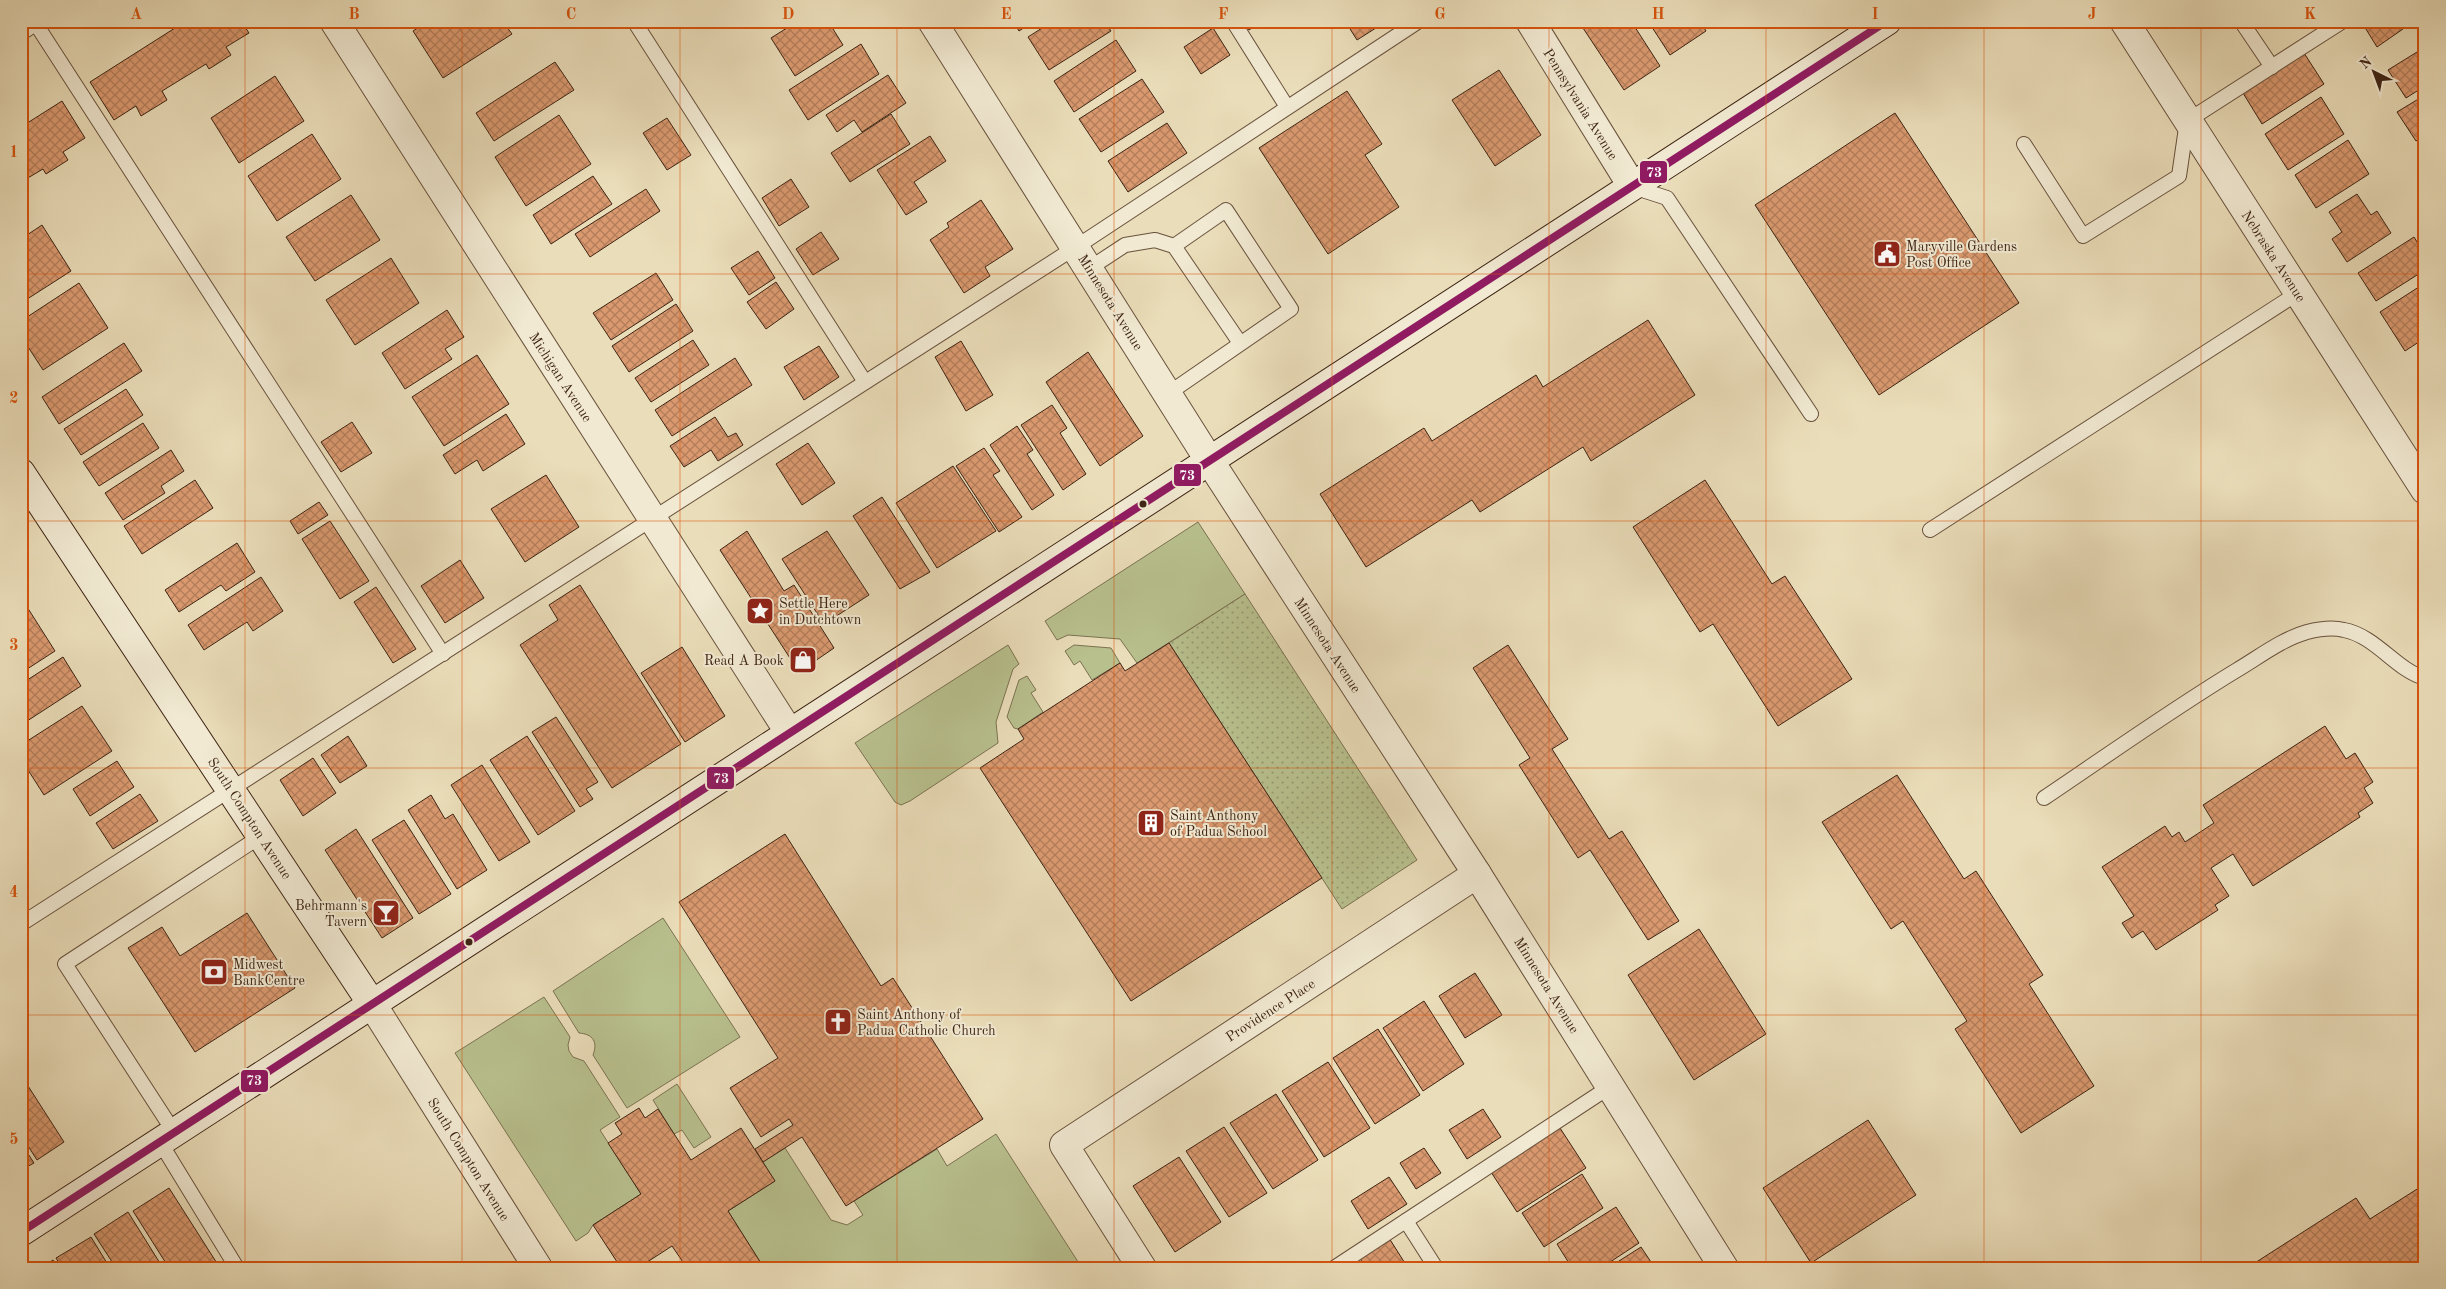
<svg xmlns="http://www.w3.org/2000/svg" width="2446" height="1289" font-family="'Old Standard TT',serif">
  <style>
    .grass { fill: #b8c08e; stroke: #7b7251 }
    .park { fill: url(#park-dots); stroke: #7b7251 }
    .building { fill: url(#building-cross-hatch); stroke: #3e2414 }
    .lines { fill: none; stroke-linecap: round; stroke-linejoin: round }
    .lane-casing { stroke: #69523d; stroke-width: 16 }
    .street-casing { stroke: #69523d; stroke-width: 30 }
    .secondary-casing { stroke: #3e2414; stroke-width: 30 }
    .lane { stroke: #f1e9d2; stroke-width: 14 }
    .street { stroke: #f1e9d2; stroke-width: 28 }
    .secondary { stroke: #f1e9d2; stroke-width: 28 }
    .bus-1-casing { stroke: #f1e9d2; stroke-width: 11 }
    .bus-1 { stroke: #901b61; stroke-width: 8 }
    .grid { fill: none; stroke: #d7540d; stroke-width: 1; stroke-opacity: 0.55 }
    .bus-dot { fill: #3e2414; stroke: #f1e9d2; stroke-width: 2 }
    .labels { text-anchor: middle; stroke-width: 4; stroke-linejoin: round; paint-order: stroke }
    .street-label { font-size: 14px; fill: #3e2414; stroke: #f1e9d2 }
    .poi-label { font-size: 14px; fill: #3e2414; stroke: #f1e9d2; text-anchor: start }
    .line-badge { stroke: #f1e9d2; stroke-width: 2 }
    .badge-label { font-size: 14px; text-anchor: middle; font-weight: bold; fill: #fff }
    .neatline { fill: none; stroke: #d7540d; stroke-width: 2 }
    .grid-label { font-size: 16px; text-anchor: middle; font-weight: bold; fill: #d7540d }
  </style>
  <defs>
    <pattern id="park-dots" width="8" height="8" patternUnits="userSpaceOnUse" patternTransform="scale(1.25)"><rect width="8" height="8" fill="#b8c08e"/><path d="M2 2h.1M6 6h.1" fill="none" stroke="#979c73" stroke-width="1.8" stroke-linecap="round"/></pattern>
    <pattern id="building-cross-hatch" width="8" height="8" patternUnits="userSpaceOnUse" patternTransform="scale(1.25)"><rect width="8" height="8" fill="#da996f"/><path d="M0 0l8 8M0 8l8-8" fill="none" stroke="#b27d5a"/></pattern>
  </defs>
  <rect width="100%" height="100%" fill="#eaddb9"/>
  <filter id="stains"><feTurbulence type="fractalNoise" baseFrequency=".004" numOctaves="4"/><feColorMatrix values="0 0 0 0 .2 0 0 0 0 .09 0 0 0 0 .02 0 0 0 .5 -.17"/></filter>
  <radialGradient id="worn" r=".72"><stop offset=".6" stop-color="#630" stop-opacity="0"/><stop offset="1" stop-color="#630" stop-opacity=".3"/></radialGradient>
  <g class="grass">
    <path d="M1198 522 1245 594 1137 663 1120 639 1068 635 1057 640 1045 621Z"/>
    <path d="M1008 645 1019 664 1013 669 996 722 998 743 910 801 901 805 895 802 855 743Z"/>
    <path d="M1074 645 1111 648 1120 663 1092 680 1080 661 1074 665 1065 651Z"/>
    <path d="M1027 676 1036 690 1031 693 1043 712 1018 729 1014 728 1007 717 1019 680Z"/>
    <path d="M663 918 740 1037 627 1108 593 1055C598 1042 593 1034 579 1033L553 991Z"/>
    <path d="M544 997 570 1037 568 1045 569 1051 573 1057 584 1061 620 1117 600 1130 641 1194 593 1225 588 1233 576 1241 455 1053Z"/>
    <path d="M677 1084 711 1137 694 1148 682 1130 674 1134 653 1100Z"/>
    <path d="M996 1134 1082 1268H764L728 1211 775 1181 763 1162 785 1148 831 1220 847 1225 863 1215 854 1201 937 1149 947 1166Z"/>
  </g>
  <path class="park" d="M1245 594 1417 860 1342 909 1169 643Z"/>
  <g class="building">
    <path d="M186 21H241L249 33 226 47 231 55 209 69 206 64 162 91 167 100 141 116 136 106 114 120 90 82Z"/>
    <path d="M429 21H507L504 23 512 34 443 78 413 31Z"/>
    <path d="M798 21H828L843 45 795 76 771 38Z"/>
    <path d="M1013 21H1034L1019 31Z"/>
    <path d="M1053 21H1104L1111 31 1049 70 1028 37Z"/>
    <path d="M1244 21H1262L1249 30Z"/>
    <path d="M1345 21H1387L1357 40Z"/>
    <path d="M1587 21H1631L1660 66 1624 90 1581 25Z"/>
    <path d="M1648 21H1700L1706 31 1670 55Z"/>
    <path d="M1711 21H1725L1715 27Z"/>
    <path d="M2361 21H2398L2403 29 2377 47Z"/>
    <path d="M1213 28 1230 55 1201 74 1184 47Z"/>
    <path d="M1116 40 1136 71 1074 112 1054 81Z"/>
    <path d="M861 44 879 74 808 120 789 90Z"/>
    <path d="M2417 52 2425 64V86L2406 98 2388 70Z"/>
    <path d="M2304 53 2324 84 2262 124 2243 93Z"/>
    <path d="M555 62 574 90 494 141 476 113Z"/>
    <path d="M1499 70 1541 135 1495 166 1452 100Z"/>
    <path d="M888 75 906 103 862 132 854 120 837 132 826 115Z"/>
    <path d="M275 76 304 121 239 163 211 118Z"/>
    <path d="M1142 79 1164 112 1101 152 1079 119Z"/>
    <path d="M1347 91 1382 144 1365 155 1399 207 1328 254 1259 148Z"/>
    <path d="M2425 95V136L2416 141 2397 112Z"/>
    <path d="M2321 97 2344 134 2288 170 2265 134Z"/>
    <path d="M62 101 85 138 63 152 68 160 46 174 43 169 21 182V127Z"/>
    <path d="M1895 113 2019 303 1879 395 1755 205Z"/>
    <path d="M891 114 910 144 850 182 831 153Z"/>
    <path d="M559 115 591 164 526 206 495 157Z"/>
    <path d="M667 118 691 155 667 170 643 133Z"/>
    <path d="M1167 123 1187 153 1128 192 1108 161Z"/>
    <path d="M312 134 341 179 277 221 248 176Z"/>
    <path d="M930 136 946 161 914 182 927 202 906 215 877 170Z"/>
    <path d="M2348 140 2369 174 2316 208 2295 175Z"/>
    <path d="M593 176 612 204 551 244 533 215Z"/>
    <path d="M791 179 809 207 779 226 762 198Z"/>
    <path d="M646 189 660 211 590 257 575 234Z"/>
    <path d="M2357 194 2371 215 2377 211 2391 233 2347 262 2332 239 2342 232 2329 212Z"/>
    <path d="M351 195 380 240 315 281 286 237Z"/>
    <path d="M981 200 1013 249 985 267 990 276 964 293 930 240 949 227 947 223Z"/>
    <path d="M42 225 71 271 21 303V239Z"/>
    <path d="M821 232 839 259 813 275 796 249Z"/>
    <path d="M2414 237 2425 255V270L2376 301 2358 273Z"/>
    <path d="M758 251 775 278 749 295 731 268Z"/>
    <path d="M391 258 419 303 355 345 326 300Z"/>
    <path d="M656 273 673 300 611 340 593 313Z"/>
    <path d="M776 282 794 309 766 329 747 302Z"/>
    <path d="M79 283 108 328 43 370 21 336V321Z"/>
    <path d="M2425 283V338L2405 351 2380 312Z"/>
    <path d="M676 304 693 331 629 372 612 346Z"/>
    <path d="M447 310 464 337 445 349 452 359 405 389 382 353Z"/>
    <path d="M1648 320 1695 395 1591 461 1583 447 1480 512 1472 500 1366 567 1320 494 1424 428 1432 441 1536 375 1543 387Z"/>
    <path d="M693 340 709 365 651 402 635 378Z"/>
    <path d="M961 341 993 395 966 411 935 357Z"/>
    <path d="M124 343 142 371 59 424 42 397Z"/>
    <path d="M819 346 839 377 804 400 784 367Z"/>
    <path d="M1088 352 1143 436 1100 466 1046 382Z"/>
    <path d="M477 355 509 404 444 446 412 397Z"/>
    <path d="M735 358 752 385 672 436 655 410Z"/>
    <path d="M126 389 143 415 81 455 64 429Z"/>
    <path d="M1052 405 1067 428 1060 433 1086 474 1063 490 1021 425Z"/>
    <path d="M506 414 525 444 483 471 477 460 455 474 443 455Z"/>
    <path d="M715 417 728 437 736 433 743 445 718 461 711 450 684 467 670 446Z"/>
    <path d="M352 422 372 453 341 472 321 442Z"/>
    <path d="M143 423 159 448 99 486 83 462Z"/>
    <path d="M1017 426 1033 450 1027 454 1054 495 1032 510 990 445Z"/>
    <path d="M808 443 835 483 802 505 776 464Z"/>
    <path d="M984 448 1000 471 993 475 1022 517 999 532 956 466Z"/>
    <path d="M171 450 184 471 161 486 165 493 123 520 105 493Z"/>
    <path d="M953 466 996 531 937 568 896 503Z"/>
    <path d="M546 475 579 527 525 562 491 509Z"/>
    <path d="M195 480 213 508 142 554 124 526Z"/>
    <path d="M1705 480 1772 584 1785 576 1852 679 1778 726 1713 624 1700 632 1633 527Z"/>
    <path d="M882 497 930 572 900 589 853 516Z"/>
    <path d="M319 502 328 515 298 534 290 521Z"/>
    <path d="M330 521 369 581 340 599 302 539Z"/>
    <path d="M747 531 784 591 794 585 834 648 799 672 720 550Z"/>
    <path d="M827 531 869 595 824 624 782 559Z"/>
    <path d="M237 543 255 572 226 591 221 585 179 612 165 590Z"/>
    <path d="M460 560 484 598 445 623 421 586Z"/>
    <path d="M261 577 283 611 253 631 247 622 204 650 188 625Z"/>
    <path d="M580 585 681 744 612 788 520 645 558 620 549 605Z"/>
    <path d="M376 587 416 649 393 663 354 602Z"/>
    <path d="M22 599 55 651 21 673V599Z"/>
    <path d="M1169 643 1322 878 1131 1001 980 768 1024 739 1018 729 1120 663 1125 671Z"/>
    <path d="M1508 645 1568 739 1552 749 1609 839 1622 831 1679 921 1648 940 1590 850 1578 858 1519 765 1530 758 1473 668Z"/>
    <path d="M682 647 725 716 685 742 641 673Z"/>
    <path d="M63 657 81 686 21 725V684Z"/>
    <path d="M82 706 112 751 44 795 21 759V745Z"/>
    <path d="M556 717 598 782 586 789 593 799 580 807 532 732Z"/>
    <path d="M2325 726 2346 759 2355 753 2373 782 2364 788 2373 803 2358 813 2360 817 2253 886 2233 854 2211 868 2229 896 2215 905 2218 910 2156 950 2143 931 2132 938 2122 923 2134 916 2102 867 2165 826 2172 837 2179 832 2185 842 2214 823 2203 805Z"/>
    <path d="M348 736 367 766 340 783 321 755Z"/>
    <path d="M527 736 575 811 538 835 490 760Z"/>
    <path d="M313 758 336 793 303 816 280 780Z"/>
    <path d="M117 761 134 787 90 816 73 789Z"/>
    <path d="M482 765 530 842 499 861 451 785Z"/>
    <path d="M1897 775 1964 879 1976 871 2043 975 2029 984 2094 1086 2021 1133 1955 1029 1967 1021 1903 921 1891 929 1822 822Z"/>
    <path d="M140 794 158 821 113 849 96 823Z"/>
    <path d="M431 795 445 819 453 814 487 870 457 889 408 810Z"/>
    <path d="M404 820 451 894 419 914 372 840Z"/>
    <path d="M356 829 413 918 382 938 325 850Z"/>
    <path d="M785 834 881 986 893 978 983 1119 846 1206 802 1137 763 1162 755 1149 793 1125 789 1119 761 1137 730 1088 778 1058 679 902Z"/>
    <path d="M247 913 295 988 195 1052 128 948 162 927 180 956Z"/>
    <path d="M1699 929 1766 1034 1694 1080 1628 975Z"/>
    <path d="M1475 973 1502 1015 1465 1038 1439 996Z"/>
    <path d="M1424 1001 1464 1064 1423 1091 1383 1028Z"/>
    <path d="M1378 1029 1420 1095 1375 1124 1333 1058Z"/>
    <path d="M1328 1062 1370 1128 1324 1157 1282 1091Z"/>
    <path d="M21 1075 64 1142 37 1160 21 1135Z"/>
    <path d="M1276 1094 1318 1160 1273 1189 1230 1123Z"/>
    <path d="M639 1108 645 1118 658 1109 691 1160 741 1128 775 1181 728 1211 764 1268H687L672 1246 638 1268H621L593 1225 641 1194 608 1143 622 1134 615 1123Z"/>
    <path d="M1483 1109 1501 1137 1467 1159 1449 1130Z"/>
    <path d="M1868 1120 1916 1195 1811 1263 1763 1188Z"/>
    <path d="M1224 1127 1267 1193 1229 1217 1186 1151Z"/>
    <path d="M1560 1128 1586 1168 1517 1212 1491 1172Z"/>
    <path d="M21 1143 34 1163 21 1170Z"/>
    <path d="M1424 1148 1441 1173 1416 1189 1400 1163Z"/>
    <path d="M1179 1157 1221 1222 1175 1252 1133 1186Z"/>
    <path d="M1582 1174 1603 1208 1544 1247 1522 1213Z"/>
    <path d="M1389 1177 1407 1204 1368 1229 1351 1201Z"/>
    <path d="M2425 1184V1268H2247L2356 1198 2370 1219Z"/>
    <path d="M169 1188 220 1268H169L133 1211Z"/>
    <path d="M1616 1207 1639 1243 1601 1268H1572L1557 1244Z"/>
    <path d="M128 1212 163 1268H116L94 1234Z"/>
    <path d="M91 1237 110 1268H62L56 1258Z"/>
    <path d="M1389 1238 1408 1268H1366L1359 1257Z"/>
    <path d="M1641 1247 1655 1268H1608Z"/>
    <path d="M53 1260 57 1268H41Z"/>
  </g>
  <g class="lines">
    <defs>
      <g id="lane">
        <path d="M34 21 443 654"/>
        <path d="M634 21 865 382"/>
        <path d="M1233 21 1287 107"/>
        <path d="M2241 21 2272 67"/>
        <path d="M2024 144 2083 236 2179 176 2187 121 2343 21"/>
        <path d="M1633 187 1667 198 1811 414"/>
        <path d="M1090 268 1125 245 1155 240 1174 246 1240 343"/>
        <path d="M1169 393 1291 309 1226 210 1174 246"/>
        <path d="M1930 530 2298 293"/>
        <path d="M2044 798C2108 755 2171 710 2237 670 2259 657 2282 639 2307 632 2319 629 2332 627 2344 630 2376 636 2397 671 2425 678"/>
        <path d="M21 924 1076 247 1419 21"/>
        <path d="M174 1132 65 964 261 836"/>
        <path d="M160 1142 237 1268"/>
        <path d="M1406 1221 1436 1268"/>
        <path d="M1334 1268 1611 1086"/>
      </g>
      <g id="street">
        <path d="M334 21 789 732"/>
        <path d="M932 21 1209 460 1477 874 1724 1268"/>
        <path d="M1530 21 1632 186"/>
        <path d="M2124 21 2425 490"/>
        <path d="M21 25 27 21"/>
        <path d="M372 1004 538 1268"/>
        <path d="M1142 1268 1064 1145 1477 874"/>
      </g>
      <g id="secondary">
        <path d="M21 473 372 1004"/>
        <path d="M21 1232 1887 21"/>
      </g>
    </defs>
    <use href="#lane" class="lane-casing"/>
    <use href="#street" class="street-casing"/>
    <use href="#secondary" class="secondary-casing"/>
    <use href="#lane" class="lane"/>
    <use href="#street" class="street"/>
    <use href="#secondary" class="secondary"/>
    <defs>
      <path id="bus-1" d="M21 1232 1887 21"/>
    </defs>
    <use href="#bus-1" class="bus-1-casing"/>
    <use href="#bus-1" class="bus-1"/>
  </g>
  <path class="grid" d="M245 21V1268M462 21V1268M680 21V1268M897 21V1268M1114 21V1268M1332 21V1268M1549 21V1268M1766 21V1268M1984 21V1268M2201 21V1268M21 274H2425M21 521H2425M21 768H2425M21 1015H2425"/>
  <defs>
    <symbol id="civic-square" viewBox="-11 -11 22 22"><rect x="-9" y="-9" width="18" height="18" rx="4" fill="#8f2418" stroke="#f1e9d2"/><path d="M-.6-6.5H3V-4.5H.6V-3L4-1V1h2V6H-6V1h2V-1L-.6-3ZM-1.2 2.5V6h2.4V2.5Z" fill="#fff"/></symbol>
    <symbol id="sight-square" viewBox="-11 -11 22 22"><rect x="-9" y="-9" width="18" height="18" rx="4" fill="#8f2418" stroke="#f1e9d2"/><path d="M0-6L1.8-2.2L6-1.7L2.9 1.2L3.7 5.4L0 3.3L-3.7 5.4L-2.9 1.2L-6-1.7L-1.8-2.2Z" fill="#fff"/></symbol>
    <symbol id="shop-square" viewBox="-11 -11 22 22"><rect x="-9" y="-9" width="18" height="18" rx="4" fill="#8f2418" stroke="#f1e9d2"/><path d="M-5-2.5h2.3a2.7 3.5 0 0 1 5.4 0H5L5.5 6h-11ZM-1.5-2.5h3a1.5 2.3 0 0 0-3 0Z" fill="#fff"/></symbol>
    <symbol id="building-square" viewBox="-11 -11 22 22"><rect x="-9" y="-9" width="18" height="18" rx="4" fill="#8f2418" stroke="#f1e9d2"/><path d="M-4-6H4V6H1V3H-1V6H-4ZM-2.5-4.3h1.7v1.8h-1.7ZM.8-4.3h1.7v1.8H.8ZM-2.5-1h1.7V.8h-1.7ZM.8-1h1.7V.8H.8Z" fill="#fff"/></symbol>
    <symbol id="bar-square" viewBox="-11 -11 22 22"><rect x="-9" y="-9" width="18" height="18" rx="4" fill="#8f2418" stroke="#f1e9d2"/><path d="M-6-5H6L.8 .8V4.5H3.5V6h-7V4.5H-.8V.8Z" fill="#fff"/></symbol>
    <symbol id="bank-square" viewBox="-11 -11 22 22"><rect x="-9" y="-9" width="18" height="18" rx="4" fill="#8f2418" stroke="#f1e9d2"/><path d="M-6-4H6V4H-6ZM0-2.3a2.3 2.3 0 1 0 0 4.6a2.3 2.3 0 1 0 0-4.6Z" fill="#fff"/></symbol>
    <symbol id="church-square" viewBox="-11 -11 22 22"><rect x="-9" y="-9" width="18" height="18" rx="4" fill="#8f2418" stroke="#f1e9d2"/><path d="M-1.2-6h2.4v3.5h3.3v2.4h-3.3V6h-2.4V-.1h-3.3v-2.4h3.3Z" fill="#fff"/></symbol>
  </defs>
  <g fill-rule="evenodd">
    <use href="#civic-square" x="1871" y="238" width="32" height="32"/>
    <use href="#sight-square" x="744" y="595" width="32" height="32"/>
    <use href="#shop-square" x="787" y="644" width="32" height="32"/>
    <use href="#building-square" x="1135" y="807" width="32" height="32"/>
    <use href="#bar-square" x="370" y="897" width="32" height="32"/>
    <use href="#bank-square" x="198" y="956" width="32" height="32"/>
    <use href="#church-square" x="822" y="1006" width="32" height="32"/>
  </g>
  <g class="bus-dot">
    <circle cx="1143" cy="504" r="4.5"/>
    <circle cx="469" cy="942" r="4.5"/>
  </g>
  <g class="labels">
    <g class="street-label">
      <text transform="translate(1581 104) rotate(58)" y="5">Pennsylvania Avenue</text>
      <text transform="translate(2274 256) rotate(57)" y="5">Nebraska Avenue</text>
      <text transform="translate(1111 302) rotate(58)" y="5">Minnesota Avenue</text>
      <text transform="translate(561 377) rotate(57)" y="5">Michigan Avenue</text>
      <text transform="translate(1328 645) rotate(57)" y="5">Minnesota Avenue</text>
      <text transform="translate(250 818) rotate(57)" y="5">South Compton Avenue</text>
      <text transform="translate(1547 985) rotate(58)" y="5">Minnesota Avenue</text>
      <text transform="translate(1270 1010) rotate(-33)" y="5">Providence Place</text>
      <text transform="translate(469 1159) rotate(58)" y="5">South Compton Avenue</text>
    </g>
    <g class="poi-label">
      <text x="1906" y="251">Maryville Gardens<tspan x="1906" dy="16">Post Office</tspan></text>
      <text x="779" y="608">Settle Here<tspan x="779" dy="16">in Dutchtown</tspan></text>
      <text x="784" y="665" text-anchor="end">Read A Book</text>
      <text x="1170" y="820">Saint Anthony<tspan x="1170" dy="16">of Padua School</tspan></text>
      <text x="367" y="910" text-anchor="end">Behrmann's<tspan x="367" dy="16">Tavern</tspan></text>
      <text x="233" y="969">Midwest<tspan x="233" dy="16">BankCentre</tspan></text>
      <text x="857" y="1019">Saint Anthony of<tspan x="857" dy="16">Padua Catholic Church</tspan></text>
    </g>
  </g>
  <g class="line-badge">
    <rect x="1639" y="160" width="29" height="24" rx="5" fill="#901b61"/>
    <rect x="1173" y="463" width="29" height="24" rx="5" fill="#901b61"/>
    <rect x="706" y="766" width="29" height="24" rx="5" fill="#901b61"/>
    <rect x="240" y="1069" width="29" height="24" rx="5" fill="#901b61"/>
  </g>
  <g class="badge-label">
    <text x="1654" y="177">73</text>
    <text x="1187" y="480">73</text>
    <text x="721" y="783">73</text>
    <text x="254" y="1085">73</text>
  </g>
  <rect width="2446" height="1289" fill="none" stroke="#eaddb9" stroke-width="55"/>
  <g transform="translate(2374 72) rotate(318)" stroke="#f1e9d2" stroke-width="4" paint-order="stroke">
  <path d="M0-4L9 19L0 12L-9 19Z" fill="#3e2414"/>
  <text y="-8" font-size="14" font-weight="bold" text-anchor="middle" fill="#3e2414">N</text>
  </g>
  <rect x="28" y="28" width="2390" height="1234" class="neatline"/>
  <g class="grid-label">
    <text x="136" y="19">A</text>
    <text x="354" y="19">B</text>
    <text x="571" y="19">C</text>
    <text x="788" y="19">D</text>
    <text x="1006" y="19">E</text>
    <text x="1223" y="19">F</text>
    <text x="1440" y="19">G</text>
    <text x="1658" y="19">H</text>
    <text x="1875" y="19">I</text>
    <text x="2092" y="19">J</text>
    <text x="2310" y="19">K</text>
    <text x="14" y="157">1</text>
    <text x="14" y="403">2</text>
    <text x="14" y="650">3</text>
    <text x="14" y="897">4</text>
    <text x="14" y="1144">5</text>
  </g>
  <rect width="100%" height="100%" filter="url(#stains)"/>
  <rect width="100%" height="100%" fill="url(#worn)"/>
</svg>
